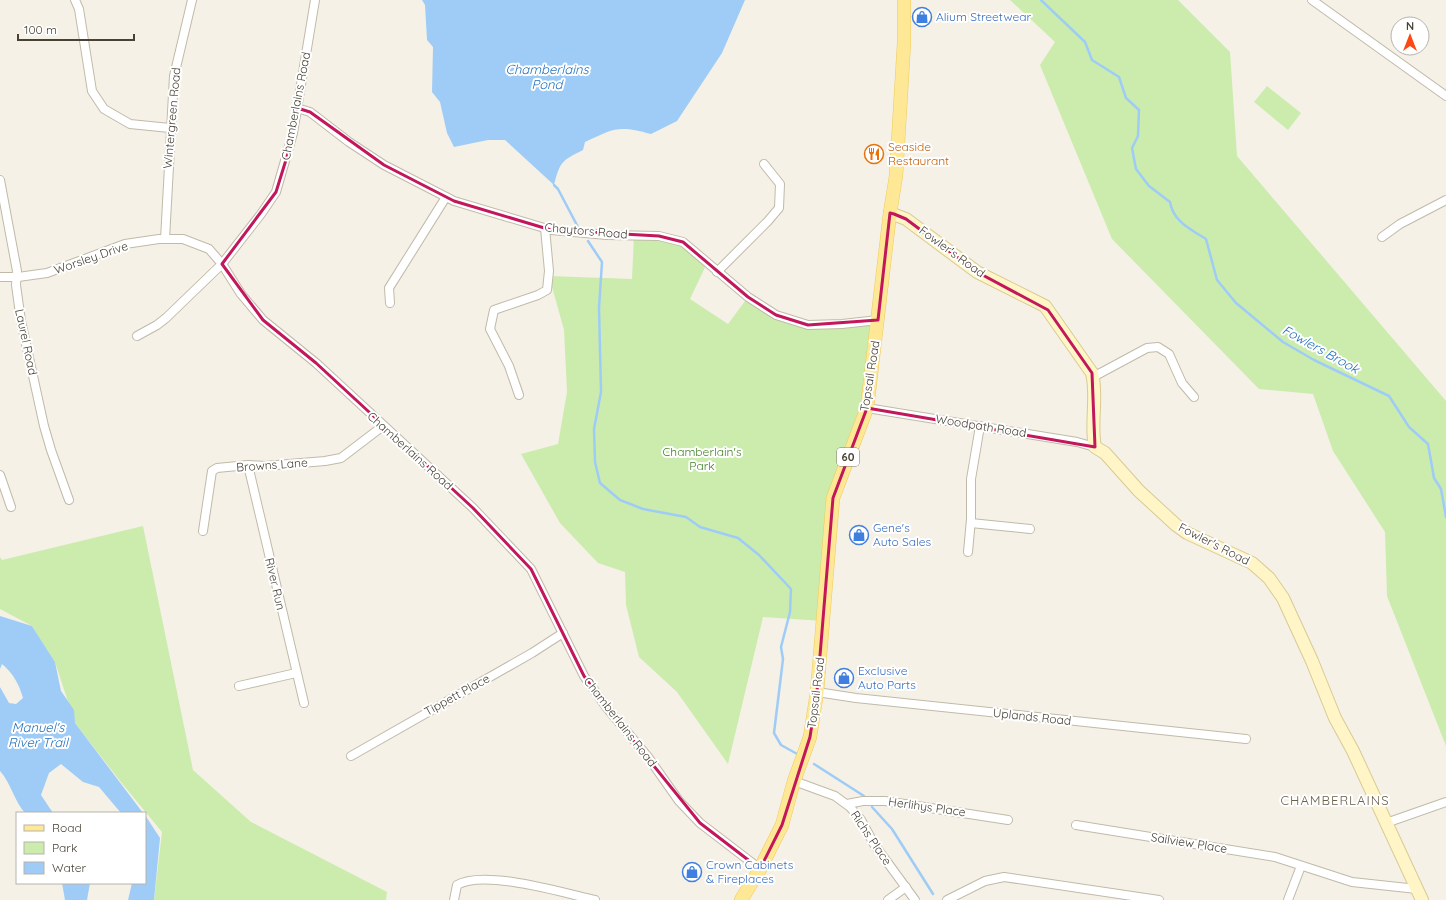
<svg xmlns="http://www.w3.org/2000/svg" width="1446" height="900" font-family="Quicksand,sans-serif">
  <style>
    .green { fill: #cbecad }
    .water { fill: #9fccf6 }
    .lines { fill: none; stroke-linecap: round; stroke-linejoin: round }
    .stream { stroke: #9fccf6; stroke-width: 2.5 }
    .street-casing { stroke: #c1baa9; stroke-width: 10 }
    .secondary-casing { stroke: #d8ca93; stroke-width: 14 }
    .primary-casing { stroke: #eccb5d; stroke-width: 14 }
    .street { stroke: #fff; stroke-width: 8 }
    .secondary { stroke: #fff5c6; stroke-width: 12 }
    .primary { stroke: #ffe895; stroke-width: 13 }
    .marked { fill: none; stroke: #c2185b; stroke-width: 3; stroke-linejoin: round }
    .labels { text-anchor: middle; stroke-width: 4; stroke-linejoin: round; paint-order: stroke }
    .shield { fill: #fff; stroke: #7f7b72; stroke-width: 1 }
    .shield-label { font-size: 11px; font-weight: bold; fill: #484235 }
    .shop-label { font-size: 12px; fill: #366cbe; stroke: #fff; text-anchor: start }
    .street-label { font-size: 12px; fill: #484235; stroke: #fff }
    .food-label { font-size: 12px; fill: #c56008; stroke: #fff; text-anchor: start }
    .park-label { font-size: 12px; fill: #407f24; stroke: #fff }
    .water-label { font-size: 13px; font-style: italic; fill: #2672bc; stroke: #fff }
    .neighbourhood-label { font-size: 13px; letter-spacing: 1px; fill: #6c614c; stroke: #fff }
  </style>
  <rect width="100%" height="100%" fill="#f5f1e7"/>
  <g class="green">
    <path d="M1010 0H1178L1230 52 1237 156 1446 401V746L1387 596 1385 532 1333 451 1313 394 1259 389 1112 239 1040 65 1055 42Z"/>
    <path d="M1267 86 1301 113 1288 130 1254 102Z"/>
    <path d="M634 235 683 242 707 263 690 299 728 324 748 297 776 315 808 325 878 320 867 408 833 498 823 621 763 617 728 764 677 692 639 657 626 605 625 572 598 563 560 523 521 454 558 444 567 392 564 330 549 276 632 279Z"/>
    <path d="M143 526 193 770 251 822 387 892 386 900H154L162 832 120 781 75 723 55 662 32 626 0 609V557L2 560Z"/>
  </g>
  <g class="water">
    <path d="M422 0H745L722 53 677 121 651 134C619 125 614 128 585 142L583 150C561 161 560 162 554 185L505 140H488L454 147 447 133 440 102 432 92 433 47 427 40 425 5Z"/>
    <path d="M0 616 32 626 55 662 61 691 74 710 75 723 143 813H121L99 787 83 782 61 764 49 773 41 795 53 813H25C14 801 11 783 0 771V687L9 703 16 704 23 698C19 684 13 673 2 664L0 669Z"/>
    <path d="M145 815 160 838 154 900H128L132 883H145Z"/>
    <path d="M62 883H90L87 900H65Z"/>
  </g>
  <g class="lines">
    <g class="stream">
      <path d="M1041 0 1085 42 1092 60 1119 77 1126 98 1139 110 1138 136 1132 148 1136 169 1149 186 1170 202C1173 221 1190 229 1206 239L1217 280 1236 303 1283 342 1314 360 1389 396 1409 427 1428 444 1434 478 1441 489 1446 517"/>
      <path d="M554 185 558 189 579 229"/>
      <path d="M588 241 602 262 599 308 601 392 594 429 595 462 600 483 620 500 643 509 686 517 700 527 738 538 759 555 791 589 790 612 781 647 783 659 774 733 781 745 799 755"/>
      <path d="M814 764 864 796"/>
      <path d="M872 807 892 829 933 894"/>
    </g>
    <defs>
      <g id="street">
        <path d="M75 0 79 9 92 91 104 109 130 124 170 128"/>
        <path d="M315 0 293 133 276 192 261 214 222 264 241 294 263 320 316 363 473 508 531 569 584 676 607 708 648 757 679 801 700 823 760 869"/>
        <path d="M1312 0 1446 96"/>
        <path d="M297 108 310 112 349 142 384 165 454 201 551 230 607 235 659 236 683 242 748 297 776 315 808 325 842 324 878 320"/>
        <path d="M0 180 17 271 16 285 21 321 44 426 51 450 69 500"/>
        <path d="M1382 237 1400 224 1446 200"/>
        <path d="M165 239 174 76 192 0"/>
        <path d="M717 272 768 221 779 208 780 184 764 164"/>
        <path d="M0 277H18L47 273 125 244 159 239H183L209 249 222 264 166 318 157 325 137 336"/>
        <path d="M390 303 389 288 446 197"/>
        <path d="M1093 377 1147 348 1158 347 1169 354 1182 383 1194 397"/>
        <path d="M519 395 509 366 490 329 494 310 538 295 547 290 549 271 545 228"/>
        <path d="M867 408 1077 442 1095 447"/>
        <path d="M248 465 304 703"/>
        <path d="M0 475 11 507"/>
        <path d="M971 523 1030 529"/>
        <path d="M203 531 212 471 217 468 248 465 265 466 325 461 341 458 383 426"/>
        <path d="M968 552 971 519V479L980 426"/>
        <path d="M239 686 296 673"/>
        <path d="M817 692 856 698 1246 739"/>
        <path d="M351 756 532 653 563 633"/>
        <path d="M794 781 835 796 850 807 861 820 874 844 915 900"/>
        <path d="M847 804 863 801H885L1008 820"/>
        <path d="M1386 823 1446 802"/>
        <path d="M1076 825 1275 857 1352 882 1417 889"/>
        <path d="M454 900 457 885C484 869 564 893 595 900"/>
        <path d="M888 900 906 887"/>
        <path d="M947 900 985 881 1004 877 1159 900"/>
        <path d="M1288 900 1301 866"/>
      </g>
      <path id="secondary" d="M890 213 906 219 977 272 1045 306 1092 373C1098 397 1090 423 1095 447L1105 453 1139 491 1176 525 1187 533 1252 563 1269 578 1283 598 1312 661 1335 718 1353 751 1422 900"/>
      <path id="primary" d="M741 900 760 869 782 825 794 781 810 737 817 692 833 498 867 408 890 213 896 176 904 43V0"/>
    </defs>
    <use href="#street" class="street-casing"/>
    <use href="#secondary" class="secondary-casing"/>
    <use href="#primary" class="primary-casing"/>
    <use href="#street" class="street"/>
    <use href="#secondary" class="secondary"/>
    <use href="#primary" class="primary"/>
  </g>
  <path class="marked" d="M297 108 310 112 384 165 454 201 551 230 659 236 683 242 748 297 776 315 808 325 878 320 890 213 894 214 906 219 977 272 1048 310 1092 373 1095 447 867 408 833 498 817 692 810 737 782 825 760 869 700 823 607 708 584 676 531 569 473 508 316 363 263 320 222 264 276 192 290 147Z"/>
  <defs>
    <symbol id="shop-ring" viewBox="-11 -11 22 22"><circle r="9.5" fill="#fff" stroke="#3f7fe0" stroke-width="1.5"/><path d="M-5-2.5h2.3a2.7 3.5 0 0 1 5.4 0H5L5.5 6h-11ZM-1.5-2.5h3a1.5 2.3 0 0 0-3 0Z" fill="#3f7fe0"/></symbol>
    <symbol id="restaurant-ring" viewBox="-11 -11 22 22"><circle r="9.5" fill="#fff" stroke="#e8710a" stroke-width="1.5"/><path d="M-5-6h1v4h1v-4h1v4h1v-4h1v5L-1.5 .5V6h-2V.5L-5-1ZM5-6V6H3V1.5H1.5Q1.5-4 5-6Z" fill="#e8710a"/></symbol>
  </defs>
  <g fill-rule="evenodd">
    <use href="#shop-ring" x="911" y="6" width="22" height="22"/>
    <use href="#restaurant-ring" x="863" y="143" width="22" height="22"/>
    <use href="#shop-ring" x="848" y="524" width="22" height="22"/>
    <use href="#shop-ring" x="833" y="667" width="22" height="22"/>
    <use href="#shop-ring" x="681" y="861" width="22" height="22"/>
  </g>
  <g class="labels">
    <rect class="shield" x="837" y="448" width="22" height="18" rx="3"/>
    <g class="shield-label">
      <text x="848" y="461">60</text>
    </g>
    <g class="shop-label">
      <text x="936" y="21">Alium Streetwear</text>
      <text x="873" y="532">Gene's<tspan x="873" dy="14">Auto Sales</tspan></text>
      <text x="858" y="675">Exclusive<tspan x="858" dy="14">Auto Parts</tspan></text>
      <text x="706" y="869">Crown Cabinets<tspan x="706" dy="14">&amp; Fireplaces</tspan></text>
    </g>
    <g class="street-label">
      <text transform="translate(296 106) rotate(-79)" y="4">Chamberlains Road</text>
      <text transform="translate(172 118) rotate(-85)" y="4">Wintergreen Road</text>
      <text transform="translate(586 231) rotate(5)" y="4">Chaytors Road</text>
      <text transform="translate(952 252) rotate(36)" y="4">Fowler's Road</text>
      <text transform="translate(91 258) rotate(-19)" y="4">Worsley Drive</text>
      <text transform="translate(26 342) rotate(78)" y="4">Laurel Road</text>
      <text transform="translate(870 376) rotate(-81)" y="4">Topsail Road</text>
      <text transform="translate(981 426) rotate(9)" y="4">Woodpath Road</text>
      <text transform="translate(410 451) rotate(42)" y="4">Chamberlains Road</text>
      <text transform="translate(272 465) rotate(-4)" y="4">Browns Lane</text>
      <text transform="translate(1214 544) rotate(27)" y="4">Fowler's Road</text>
      <text transform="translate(275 584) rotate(77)" y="4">River Run</text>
      <text transform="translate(816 693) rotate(-83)" y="4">Topsail Road</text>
      <text transform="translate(457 695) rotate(-29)" y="4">Tippett Place</text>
      <text transform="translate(1032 717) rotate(6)" y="4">Uplands Road</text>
      <text transform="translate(620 722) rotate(52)" y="4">Chamberlains Road</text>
      <text transform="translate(927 807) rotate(8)" y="4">Herlihys Place</text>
      <text transform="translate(871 838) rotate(56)" y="4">Richs Place</text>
      <text transform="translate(1189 843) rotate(9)" y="4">Sailview Place</text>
    </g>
    <g class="food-label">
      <text x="888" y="151">Seaside<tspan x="888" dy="14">Restaurant</tspan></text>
    </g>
    <g class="park-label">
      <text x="702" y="456">Chamberlain's<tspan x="702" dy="14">Park</tspan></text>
    </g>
    <g class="water-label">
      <text x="547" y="74">Chamberlains<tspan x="547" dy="15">Pond</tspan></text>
      <text transform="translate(1321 349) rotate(29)" y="5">Fowlers Brook</text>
      <text x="38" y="732">Manuel's<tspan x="38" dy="15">River Trail</tspan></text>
    </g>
    <g class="neighbourhood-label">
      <text x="1335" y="805">CHAMBERLAINS</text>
    </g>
  </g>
  <rect x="16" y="812" width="130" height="72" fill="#ffffff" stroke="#b6b3ae"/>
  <rect x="24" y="825" width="20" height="6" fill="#ffe895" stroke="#b6b3ae"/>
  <text x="52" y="832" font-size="12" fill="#484235">Road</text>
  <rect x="24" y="842" width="20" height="12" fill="#cbecad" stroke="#b6b3ae"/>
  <text x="52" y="852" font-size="12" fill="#484235">Park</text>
  <rect x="24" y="862" width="20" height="12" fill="#9fccf6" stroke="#b6b3ae"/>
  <text x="52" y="872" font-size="12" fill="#484235">Water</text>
  <g transform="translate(1410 36)"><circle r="19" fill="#ffffff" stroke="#b6b3ae"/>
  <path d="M0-3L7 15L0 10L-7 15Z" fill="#ff4713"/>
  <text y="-6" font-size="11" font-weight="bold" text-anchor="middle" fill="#484235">N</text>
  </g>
  <path d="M18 34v6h116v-6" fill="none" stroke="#484235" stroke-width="2"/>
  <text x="24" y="34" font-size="12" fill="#484235" stroke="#ffffff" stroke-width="3" paint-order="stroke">100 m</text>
</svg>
